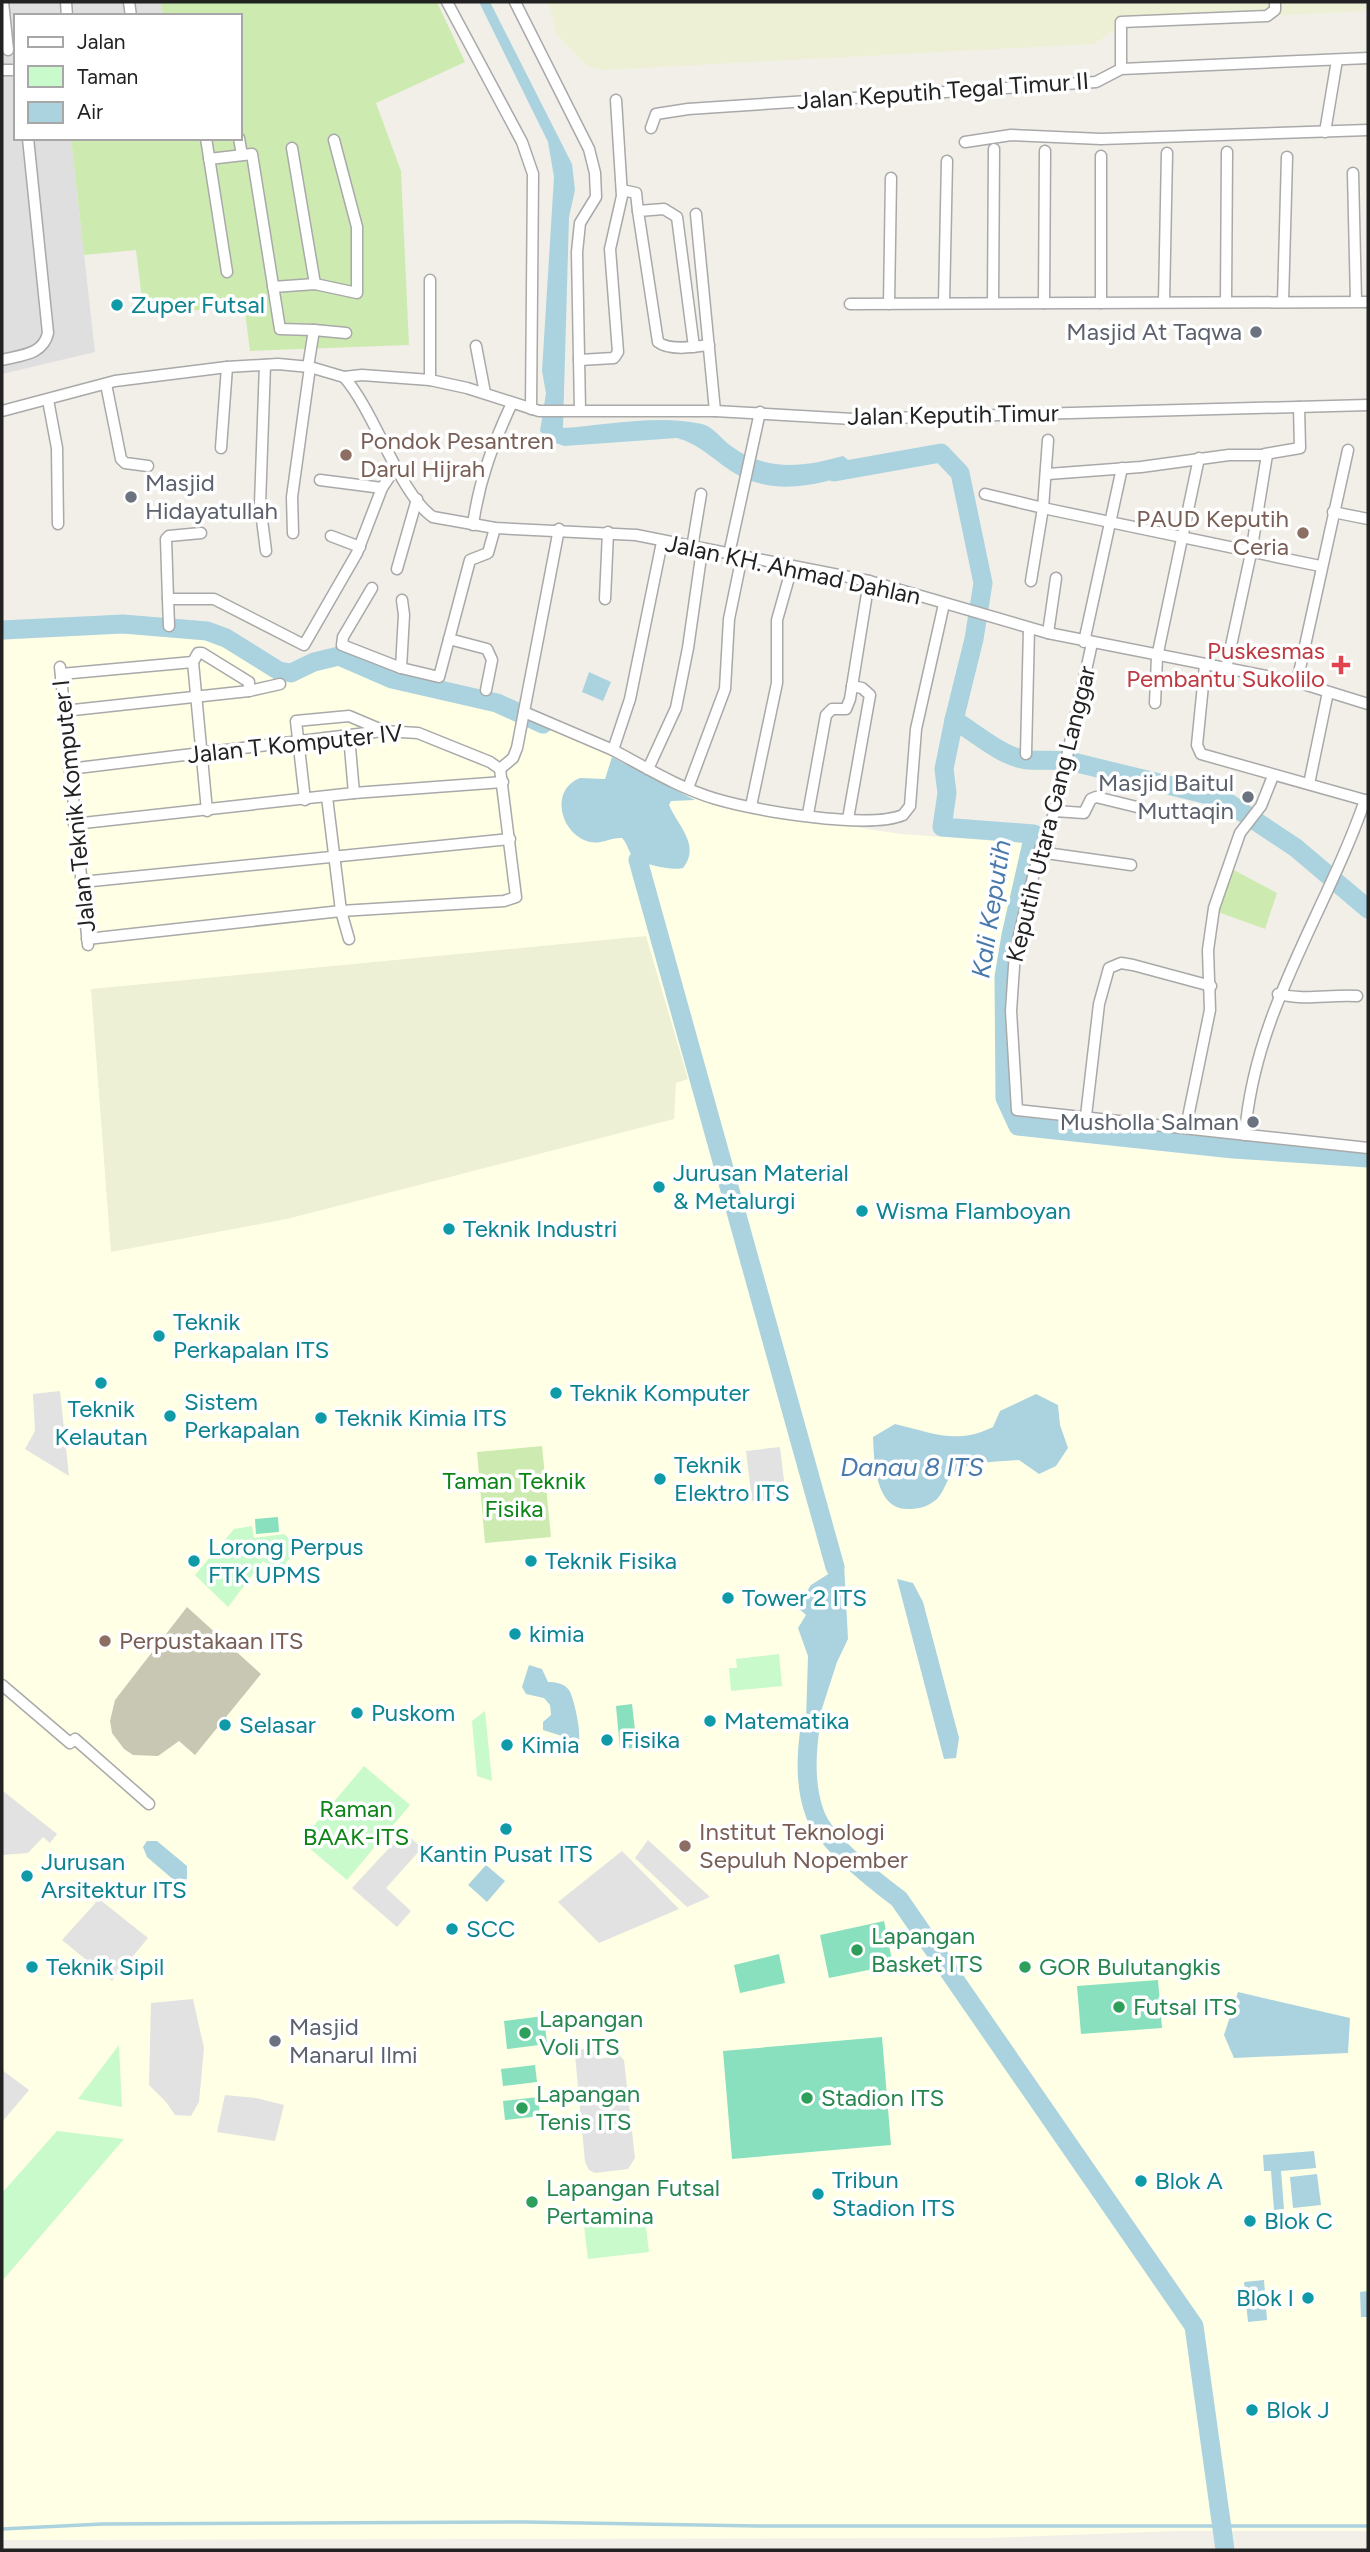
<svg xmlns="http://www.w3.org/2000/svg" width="1370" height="2552" font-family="Figtree,sans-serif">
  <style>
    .residential { fill: #e0dfdf }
    .education { fill: #ffffe5 }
    .construction { fill: #c7c7b4 }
    .farmland { fill: #eef0d5 }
    .grass { fill: #cdebb0 }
    .park { fill: #c8facc }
    .pitch { fill: #88e0be }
    .parking { fill: #e2e2e2 }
    .water { fill: #aad3df }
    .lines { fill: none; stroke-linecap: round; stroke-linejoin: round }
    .stream { stroke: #aad3df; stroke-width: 3.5 }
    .river { stroke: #aad3df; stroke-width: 19 }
    .minor-casing { stroke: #a9a9a9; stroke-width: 13 }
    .minor { stroke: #fff; stroke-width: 10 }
    .culture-dot { fill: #0f9aa8; stroke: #fff; stroke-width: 2.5 }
    .worship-dot { fill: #6b7280; stroke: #fff; stroke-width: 2.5 }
    .education-dot { fill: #8d6e63; stroke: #fff; stroke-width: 2.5 }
    .health-dot { fill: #e0444e; stroke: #fff; stroke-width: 2.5 }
    .leisure-dot { fill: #2e9e5b; stroke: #fff; stroke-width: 2.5 }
    .labels { text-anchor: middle; stroke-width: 7; stroke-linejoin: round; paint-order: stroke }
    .street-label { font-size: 24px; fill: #222; stroke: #fff }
    .culture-label { font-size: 24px; fill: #0d838f; stroke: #fff; text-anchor: start }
    .worship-label { font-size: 24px; fill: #5b616d; stroke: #fff; text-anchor: end }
    .education-label { font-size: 24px; fill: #785e54; stroke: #fff; text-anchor: start }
    .health-label { font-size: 24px; fill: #be3a42; stroke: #fff; text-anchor: end }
    .park-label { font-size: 24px; fill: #0c8416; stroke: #fff }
    .leisure-label { font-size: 24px; fill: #27864d; stroke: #fff; text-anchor: start }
    .water-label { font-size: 26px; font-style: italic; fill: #4a7aab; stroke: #fff }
  </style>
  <rect width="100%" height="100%" fill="#f2efe9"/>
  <path class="residential" d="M2 2H161L163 16H16V138H71L95 352 2 374Z"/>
  <path class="education" d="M157 631 216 638 287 678 334 664 522 720 602 740 701 792 754 812 901 834 1024 843 1000 971 998 1063 1005 1121 1368 1162V2531H1176L988 2538 2 2540V640Z"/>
  <path class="construction" d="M187 1607 261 1674 195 1755 179 1741 158 1756 133 1755 124 1749 112 1733 110 1721 115 1700Z"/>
  <g class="farmland">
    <path d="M548 2H1368V11L1125 23 1094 44 603 70 587 66 557 35Z"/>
    <path d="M646 936 688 1079 676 1083 674 1119 287 1219 111 1252 91 989Z"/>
  </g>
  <g class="grass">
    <path d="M161 2H437L465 62 376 103 401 171 409 345 250 351 244 305 144 316 136 250 84 255 71 138H240V16H163Z"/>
    <path d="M1232 869 1277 893 1265 929 1218 912Z"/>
    <path d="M542 1446 551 1537 485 1543 477 1452Z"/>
  </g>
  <g class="park">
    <path d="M252 1526 254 1538 284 1534 298 1546 280 1572 263 1561 228 1607 195 1575 234 1529Z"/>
    <path d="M779 1654 782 1686 731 1691 729 1668H737L736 1659Z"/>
    <path d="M485 1711 492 1781 477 1776 472 1721Z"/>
    <path d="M364 1766 410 1805 347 1880 301 1841Z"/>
    <path d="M119 2045 122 2107 78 2099Z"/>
    <path d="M57 2131 124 2139 2 2281V2193Z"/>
    <path d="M644 2210 649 2252 588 2259 583 2217Z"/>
  </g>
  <g class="pitch">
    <path d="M278 1517 279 1532 256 1534 255 1519Z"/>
    <path d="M632 1704 637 1748 620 1749 616 1706Z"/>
    <path d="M884 1921 893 1965 829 1978 820 1935Z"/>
    <path d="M779 1954 785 1983 740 1993 734 1965Z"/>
    <path d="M1158 1980 1162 2028 1081 2034 1077 1986Z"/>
    <path d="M544 2016 547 2044 507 2049 504 2021Z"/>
    <path d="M882 2037 891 2145 732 2159 723 2051Z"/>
    <path d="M535 2065 537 2082 503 2086 501 2069Z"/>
    <path d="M538 2097 540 2116 505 2120 503 2101Z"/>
  </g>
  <g class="parking">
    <path d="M60 1391 69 1476 25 1449 35 1431 33 1394Z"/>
    <path d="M780 1447 786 1497 752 1501 746 1451Z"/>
    <path d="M3 1791 57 1834 50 1843 43 1837 28 1853 2 1855Z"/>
    <path d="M404 1832 422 1848 386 1888 411 1911 397 1927 352 1888Z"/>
    <path d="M648 1840 710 1897 687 1907 635 1858Z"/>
    <path d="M622 1851 679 1909 599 1943 558 1902Z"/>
    <path d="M99 1899 148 1938 112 1981 62 1940Z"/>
    <path d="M193 1999 204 2048 199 2102 191 2116 175 2115 166 2102 149 2085 151 2003Z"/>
    <path d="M592 2048 597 2059 620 2056 624 2060 635 2158 628 2169 595 2173 589 2170 585 2162 575 2055 577 2050Z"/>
    <path d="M2 2070 29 2090 2 2122Z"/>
    <path d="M225 2095 256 2098 284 2105 275 2141 217 2132Z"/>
  </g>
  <g class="water">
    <path d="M479 2H490L572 164 575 190 569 217 563 428C607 425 658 414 702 424 714 427 721 439 731 446 767 472 804 467 843 456L861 470C822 485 777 496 738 475 716 463 702 445 677 438L564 446 548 440 540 431 546 393 542 371 554 177 548 142Z"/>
    <path d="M589 672 611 682 603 701 582 692Z"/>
    <path d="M612 757 695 800 671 801 669 805C678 826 701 845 683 868 673 871 642 864 634 858 628 852 628 844 622 838 608 837 600 847 584 840 559 829 551 789 580 778L605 779Z"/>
    <path d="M1036 1394 1058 1405 1060 1425 1068 1448 1056 1466 1039 1474 1019 1460C1001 1462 976 1461 959 1469 947 1474 946 1490 937 1499 927 1507 920 1509 907 1509 875 1509 874 1460 873 1437L895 1424C933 1433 957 1445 993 1427L1000 1411Z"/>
    <path d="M844 1564 848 1639 837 1662 817 1724 806 1721 808 1656 798 1628 806 1615 797 1607 811 1585Z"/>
    <path d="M897 1579 913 1583 923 1602 959 1738 956 1758 944 1759Z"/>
    <path d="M529 1665 542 1669 548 1682C555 1682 564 1683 569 1690 574 1698 581 1731 579 1741L569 1742 565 1737 543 1730V1722L551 1715 550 1705 544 1698 526 1694 522 1687Z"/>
    <path d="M147 1841H157L187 1866V1879L175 1881 147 1857 143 1847Z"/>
    <path d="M486 1865 505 1881 487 1902 468 1885Z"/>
    <path d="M1238 1992 1350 2018 1348 2053 1234 2058 1224 2035Z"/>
    <path d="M1314 2151 1316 2168 1281 2171 1284 2209 1274 2210 1271 2171H1264L1263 2155Z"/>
    <path d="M1317 2174 1321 2205 1293 2208 1290 2177Z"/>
    <path d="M1264 2280 1267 2320 1248 2322 1244 2282Z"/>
    <path d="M1368 2291V2317H1361L1360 2292Z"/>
  </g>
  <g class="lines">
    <path class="stream" d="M2 2529 102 2524 524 2522 758 2526H1368"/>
    <g class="river">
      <path d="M834 472 941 453 960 473 983 583 974 639 954 720C975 732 1003 758 1028 760 1044 761 1058 759 1073 762L1221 798 1296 848 1368 909"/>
      <path d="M2 630 123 624 207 631 226 638 279 671 291 673 314 662 339 656 392 679 497 703 543 724"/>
      <path d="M954 720 944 769 947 793 942 827 1034 834 1011 935 1004 977 1005 1098 1018 1126 1233 1149 1368 1158"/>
      <path d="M638 860 835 1567"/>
      <path d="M811 1722C806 1752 804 1785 815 1814 825 1842 875 1881 899 1899L1194 2326 1225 2550"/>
    </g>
    <defs>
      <g id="minor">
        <path d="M3 2 8 50"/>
        <path d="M66 2 67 16"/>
        <path d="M129 2 131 16"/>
        <path d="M447 2 522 142 533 174 531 409"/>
        <path d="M515 2 589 149 595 173 596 197 580 223 577 252 580 410"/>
        <path d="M1121 69V22L1267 16 1275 10V2"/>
        <path d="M2 70H16"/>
        <path d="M651 128 656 114 688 109 1096 82 1121 69 1368 58"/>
        <path d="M1325 132 1337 60"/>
        <path d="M206 138 227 272"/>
        <path d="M239 138 242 155"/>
        <path d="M965 142 1011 135 1101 139 1368 130"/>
        <path d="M292 148 315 284"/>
        <path d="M209 159 252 154 280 329 314 330"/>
        <path d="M1353 173 1356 301"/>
        <path d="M622 190 636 193 638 211"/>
        <path d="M696 214 715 411"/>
        <path d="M430 280V380"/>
        <path d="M273 287 315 284 357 293V227L334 140"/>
        <path d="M1164 302 1167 153"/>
        <path d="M1226 302 1227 152"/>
        <path d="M1283 302 1287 157"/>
        <path d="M944 303 947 161"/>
        <path d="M993 303 994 149"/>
        <path d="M1044 303 1045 151"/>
        <path d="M1101 303V156"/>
        <path d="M850 304 1368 302"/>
        <path d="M889 304 891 178"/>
        <path d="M476 346 485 393"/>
        <path d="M694 347 677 217 664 209 638 211 658 342C669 351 695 347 709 345"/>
        <path d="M2 360C21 355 43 355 48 333L28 138"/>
        <path d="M579 360 614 358 618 352 610 249 622 196 616 100"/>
        <path d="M265 365 260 504 266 551"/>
        <path d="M308 367 314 330 346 333"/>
        <path d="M344 377C375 412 400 495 433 517L495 528 636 535 869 581 1048 633 1297 682 1368 704"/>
        <path d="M106 384 121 459 125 463 148 466"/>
        <path d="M48 400 57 448 58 524"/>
        <path d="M2 411 115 381 227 367 278 364 310 367 344 377 362 375 430 380 467 388 539 411H715L853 419 1368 405"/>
        <path d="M1048 440 1043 508 1320 566"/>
        <path d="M221 448 227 367"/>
        <path d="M1265 454 1300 448 1299 407"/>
        <path d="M1048 474 1141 467 1229 455H1267L1251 553 1226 669"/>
        <path d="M320 480 382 488"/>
        <path d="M985 494 1043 508 1031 581"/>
        <path d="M1333 512 1368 519"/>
        <path d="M473 525C479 480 493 444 512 403"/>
        <path d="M293 533 292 497 310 367"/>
        <path d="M331 536 360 547"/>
        <path d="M692 548 701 494"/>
        <path d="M729 554 760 412"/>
        <path d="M397 569 417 499"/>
        <path d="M372 588 343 637 342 645 401 668 439 677 470 560 488 553 495 528"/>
        <path d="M168 599 166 539 169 536 201 533"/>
        <path d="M605 599 608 532"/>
        <path d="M169 626 168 599H214L304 645 357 553 382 488 396 467"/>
        <path d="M1048 633 1056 578"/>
        <path d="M449 639 487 649 492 660 486 690"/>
        <path d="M1084 642 1122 468"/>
        <path d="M1092 643 1055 811 1039 852 1015 952 1011 1011 1017 1110 1368 1148"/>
        <path d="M193 662 207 811"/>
        <path d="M1205 665 1197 745 1201 754 1368 801"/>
        <path d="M60 667 88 945"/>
        <path d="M401 668 404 615 402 600"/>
        <path d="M61 674 193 662"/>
        <path d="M1297 682 1348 450"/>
        <path d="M249 691 280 684"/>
        <path d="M1155 703 1157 657 1199 458"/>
        <path d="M64 711 249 691V682L202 653H198L193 662"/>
        <path d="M524 712 613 750 630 699 662 542"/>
        <path d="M349 736 354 793"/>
        <path d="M613 750C647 768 679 788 716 799 754 810 868 830 903 815L910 806 916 729 944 604"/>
        <path d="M1026 754 1029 628"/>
        <path d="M69 769 383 731 418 733 490 762 500 769 516 897 504 901 341 911 87 939"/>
        <path d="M500 769 513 758 517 748 559 529"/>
        <path d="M648 769 676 708 688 648 702 550"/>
        <path d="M1309 784 1328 692"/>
        <path d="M688 788 725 689 729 619 742 556"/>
        <path d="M327 797 341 911 349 939"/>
        <path d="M305 800 296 721 349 716 382 730"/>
        <path d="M751 806 777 683V620L792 567"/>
        <path d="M1055 811 1084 813 1091 799 1096 797 1137 807"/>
        <path d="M808 814 826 715 832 709H846L850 699 869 581"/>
        <path d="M848 819 870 695 862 688 852 686"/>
        <path d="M74 824 354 793 503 782"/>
        <path d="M1039 852 1131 865"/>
        <path d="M82 882 510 839"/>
        <path d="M1278 994C1305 1001 1330 994 1357 996"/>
        <path d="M1086 1116 1099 1004 1109 968 1121 963 1133 965 1211 986"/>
        <path d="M1186 1127 1210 1010 1208 950 1214 908 1240 833 1261 806 1273 776"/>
        <path d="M1245 1135C1254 1012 1326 913 1365 800"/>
        <path d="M2 1685 70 1743 75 1739 149 1804"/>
      </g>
    </defs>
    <use href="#minor" class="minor-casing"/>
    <use href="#minor" class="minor"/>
  </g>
  <g class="culture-dot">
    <circle cx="117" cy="305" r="7"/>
    <circle cx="659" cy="1187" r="7"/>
    <circle cx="862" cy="1211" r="7"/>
    <circle cx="449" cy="1229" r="7"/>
    <circle cx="159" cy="1336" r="7"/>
    <circle cx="101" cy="1383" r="7"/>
    <circle cx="556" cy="1393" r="7"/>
    <circle cx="170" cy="1416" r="7"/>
    <circle cx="321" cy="1418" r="7"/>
    <circle cx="660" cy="1479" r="7"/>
    <circle cx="194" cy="1561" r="7"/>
    <circle cx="531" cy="1561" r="7"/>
    <circle cx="728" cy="1598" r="7"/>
    <circle cx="515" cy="1634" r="7"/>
    <circle cx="357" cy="1713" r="7"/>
    <circle cx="710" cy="1721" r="7"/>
    <circle cx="225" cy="1725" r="7"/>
    <circle cx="607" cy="1740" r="7"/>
    <circle cx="507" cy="1745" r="7"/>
    <circle cx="506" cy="1829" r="7"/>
    <circle cx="27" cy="1876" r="7"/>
    <circle cx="452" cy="1929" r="7"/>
    <circle cx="32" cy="1967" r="7"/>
    <circle cx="1141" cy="2181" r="7"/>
    <circle cx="818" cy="2194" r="7"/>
    <circle cx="1250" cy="2221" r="7"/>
    <circle cx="1308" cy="2298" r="7"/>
    <circle cx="1252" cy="2410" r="7"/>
  </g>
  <g class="worship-dot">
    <circle cx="1256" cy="332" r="7"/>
    <circle cx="131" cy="497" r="7"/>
    <circle cx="1248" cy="797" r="7"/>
    <circle cx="1253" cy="1122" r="7"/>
    <circle cx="275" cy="2041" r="7"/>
  </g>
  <g class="education-dot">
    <circle cx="346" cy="455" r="7"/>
    <circle cx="1303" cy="533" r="7"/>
    <circle cx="105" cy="1641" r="7"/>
    <circle cx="685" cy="1846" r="7"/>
  </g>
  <path class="health-dot" d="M1337.5 654.5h7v7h7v7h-7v7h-7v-7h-7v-7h7z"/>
  <g class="leisure-dot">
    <circle cx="857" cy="1950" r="7"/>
    <circle cx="1025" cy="1967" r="7"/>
    <circle cx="1119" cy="2007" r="7"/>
    <circle cx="525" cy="2033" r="7"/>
    <circle cx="807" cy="2098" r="7"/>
    <circle cx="522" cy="2108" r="7"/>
    <circle cx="532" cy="2202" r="7"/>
  </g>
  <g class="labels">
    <g class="street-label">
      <text transform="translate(943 91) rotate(-4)" y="8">Jalan Keputih Tegal Timur II</text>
      <text transform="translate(953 415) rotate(-1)" y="8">Jalan Keputih Timur</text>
      <text transform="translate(793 570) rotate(12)" y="8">Jalan KH. Ahmad Dahlan</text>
      <text transform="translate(295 744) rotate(-6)" y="8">Jalan T Komputer IV</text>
      <text transform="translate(74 806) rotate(-96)" y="8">Jalan Teknik Komputer I</text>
      <text transform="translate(1051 814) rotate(-76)" y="8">Keputih Utara Gang Langgar</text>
    </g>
    <g class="culture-label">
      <text x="131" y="313">Zuper Futsal</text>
      <text x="673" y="1181">Jurusan Material<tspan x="673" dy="28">&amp; Metalurgi</tspan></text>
      <text x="876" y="1219">Wisma Flamboyan</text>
      <text x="463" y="1237">Teknik Industri</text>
      <text x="173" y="1330">Teknik<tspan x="173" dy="28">Perkapalan ITS</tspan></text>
      <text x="570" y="1401">Teknik Komputer</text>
      <text x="184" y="1410">Sistem<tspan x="184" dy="28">Perkapalan</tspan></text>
      <text x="101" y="1417" text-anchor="middle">Teknik<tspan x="101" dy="28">Kelautan</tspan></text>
      <text x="335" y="1426">Teknik Kimia ITS</text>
      <text x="674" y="1473">Teknik<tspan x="674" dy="28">Elektro ITS</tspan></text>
      <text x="208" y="1555">Lorong Perpus<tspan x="208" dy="28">FTK UPMS</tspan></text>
      <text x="545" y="1569">Teknik Fisika</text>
      <text x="742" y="1606">Tower 2 ITS</text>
      <text x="529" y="1642">kimia</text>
      <text x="371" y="1721">Puskom</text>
      <text x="724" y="1729">Matematika</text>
      <text x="239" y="1733">Selasar</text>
      <text x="621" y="1748">Fisika</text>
      <text x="521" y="1753">Kimia</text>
      <text x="506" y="1862" text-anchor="middle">Kantin Pusat ITS</text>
      <text x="41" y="1870">Jurusan<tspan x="41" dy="28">Arsitektur ITS</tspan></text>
      <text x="466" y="1937">SCC</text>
      <text x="46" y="1975">Teknik Sipil</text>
      <text x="832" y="2188">Tribun<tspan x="832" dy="28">Stadion ITS</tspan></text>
      <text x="1155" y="2189">Blok A</text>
      <text x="1264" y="2229">Blok C</text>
      <text x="1294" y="2306" text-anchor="end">Blok I</text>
      <text x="1266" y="2418">Blok J</text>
    </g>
    <g class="worship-label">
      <text x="1242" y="340">Masjid At Taqwa</text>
      <text x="145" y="491" text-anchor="start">Masjid<tspan x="145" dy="28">Hidayatullah</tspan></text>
      <text x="1234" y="791">Masjid Baitul<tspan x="1234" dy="28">Muttaqin</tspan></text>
      <text x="1239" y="1130">Musholla Salman</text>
      <text x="289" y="2035" text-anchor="start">Masjid<tspan x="289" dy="28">Manarul Ilmi</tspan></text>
    </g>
    <g class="education-label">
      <text x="360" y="449">Pondok Pesantren<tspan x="360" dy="28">Darul Hijrah</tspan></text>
      <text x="1289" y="527" text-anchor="end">PAUD Keputih<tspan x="1289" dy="28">Ceria</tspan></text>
      <text x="119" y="1649">Perpustakaan ITS</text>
      <text x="699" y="1840">Institut Teknologi<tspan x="699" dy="28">Sepuluh Nopember</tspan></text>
    </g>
    <g class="health-label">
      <text x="1325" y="659">Puskesmas<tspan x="1325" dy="28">Pembantu Sukolilo</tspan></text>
    </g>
    <g class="park-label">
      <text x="514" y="1489">Taman Teknik<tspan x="514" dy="28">Fisika</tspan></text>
      <text x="356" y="1817">Raman<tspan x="356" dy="28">BAAK-ITS</tspan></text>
    </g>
    <g class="leisure-label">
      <text x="871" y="1944">Lapangan<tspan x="871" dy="28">Basket ITS</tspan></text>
      <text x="1039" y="1975">GOR Bulutangkis</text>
      <text x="1133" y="2015">Futsal ITS</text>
      <text x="539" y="2027">Lapangan<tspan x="539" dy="28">Voli ITS</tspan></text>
      <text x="536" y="2102">Lapangan<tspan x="536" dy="28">Tenis ITS</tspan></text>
      <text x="821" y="2106">Stadion ITS</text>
      <text x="546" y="2196">Lapangan Futsal<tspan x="546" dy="28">Pertamina</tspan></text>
    </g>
    <g class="water-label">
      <text transform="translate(991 909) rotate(-81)" y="9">Kali Keputih</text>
      <text x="912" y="1476">Danau 8 ITS</text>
    </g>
  </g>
  <rect width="1370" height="2552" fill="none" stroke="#222222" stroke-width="7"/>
  <rect x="14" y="14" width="228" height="126" fill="#ffffff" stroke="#a7a7a7" stroke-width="2"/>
  <rect x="28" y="37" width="35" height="10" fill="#ffffff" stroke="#a7a7a7" stroke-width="2"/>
  <text x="77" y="49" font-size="21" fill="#222222">Jalan</text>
  <rect x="28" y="66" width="35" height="21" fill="#c8facc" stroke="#a7a7a7" stroke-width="2"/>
  <text x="77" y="84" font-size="21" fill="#222222">Taman</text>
  <rect x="28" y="102" width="35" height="21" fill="#aad3df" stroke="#a7a7a7" stroke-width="2"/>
  <text x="77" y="119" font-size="21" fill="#222222">Air</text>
</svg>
